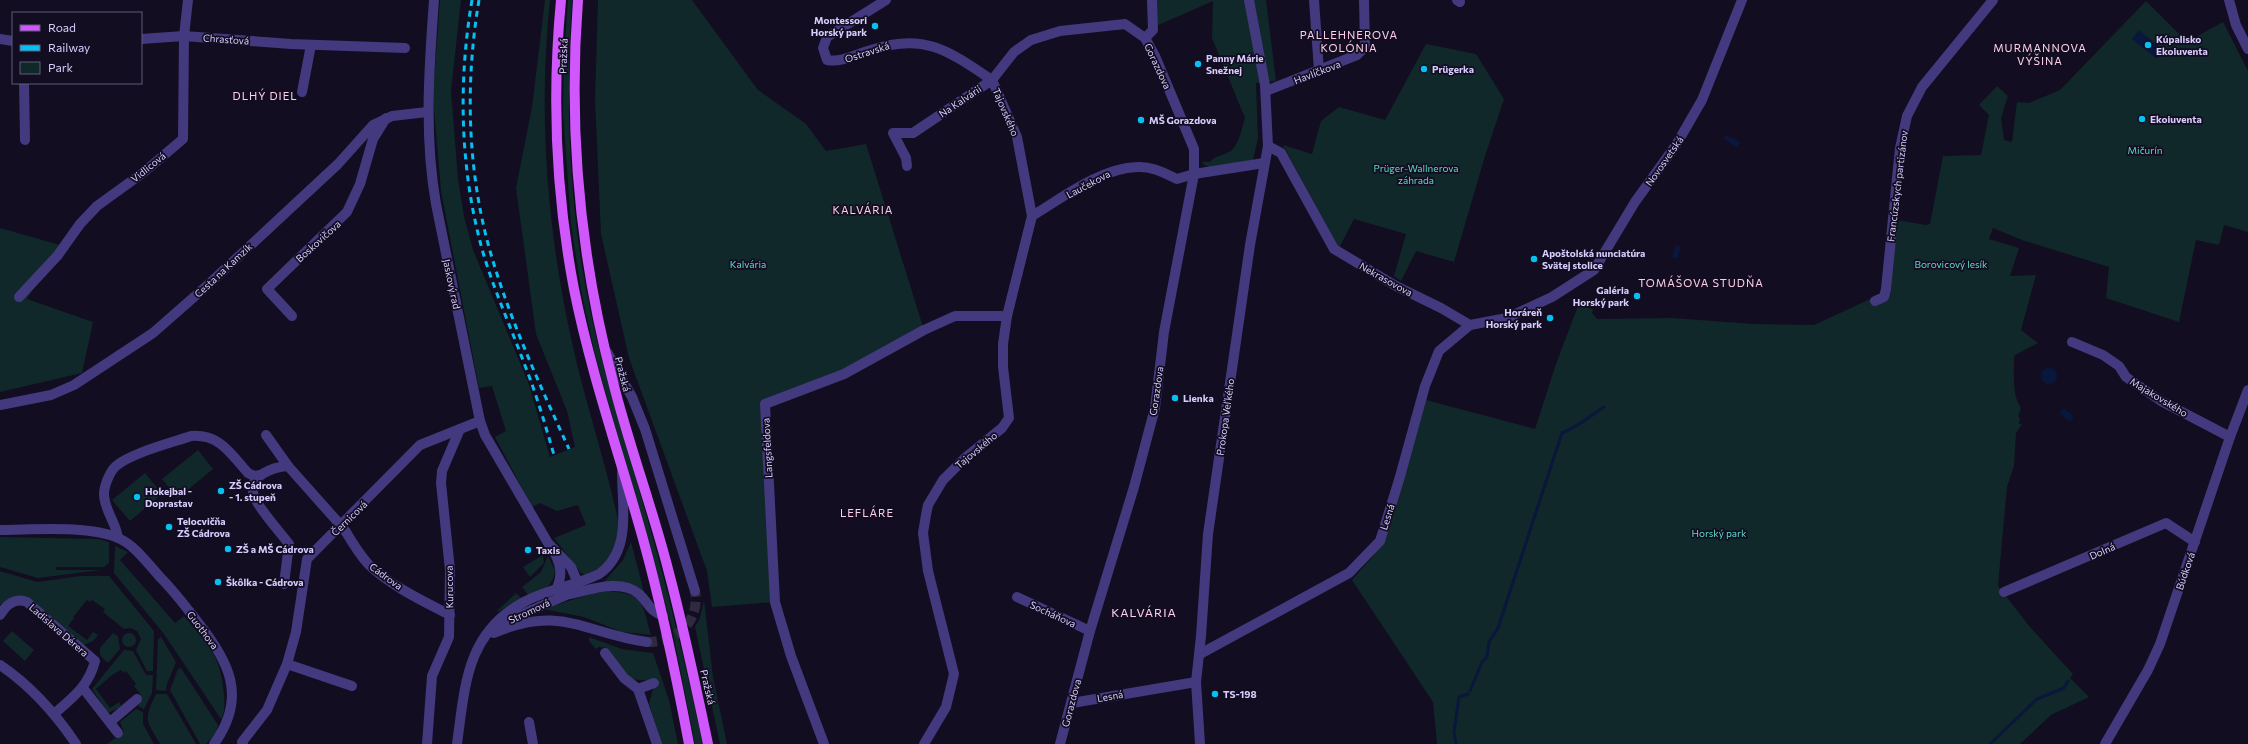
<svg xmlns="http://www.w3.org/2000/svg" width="2248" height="744" font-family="Commissioner,sans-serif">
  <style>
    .green { fill: #102829 }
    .water { fill: #0a173c }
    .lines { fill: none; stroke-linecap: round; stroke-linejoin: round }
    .stream { stroke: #0a173c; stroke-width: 3 }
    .minor-tunnel { stroke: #302a41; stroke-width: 10; stroke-dasharray: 10 5; stroke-linecap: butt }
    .minor { stroke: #43397e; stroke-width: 10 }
    .major { stroke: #d057fb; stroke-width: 10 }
    .rail { stroke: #06c0f1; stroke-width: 3; stroke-dasharray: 6 5; stroke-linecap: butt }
    .minor-bridge { stroke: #43397e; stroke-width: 10 }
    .poi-dot { fill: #06c0f1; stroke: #120d20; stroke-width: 1.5 }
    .labels { text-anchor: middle; stroke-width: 3.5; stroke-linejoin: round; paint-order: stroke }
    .poi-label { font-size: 10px; font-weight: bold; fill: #d8cdfe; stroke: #120d20; text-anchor: start }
    .street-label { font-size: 10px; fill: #d8cdfe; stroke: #120d20 }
    .park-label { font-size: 10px; fill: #5bdcca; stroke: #120d20 }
    .neighbourhood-label { font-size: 11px; letter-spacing: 1px; fill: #fecfe8; stroke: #120d20 }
    .quarter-label { font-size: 12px; letter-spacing: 1px; fill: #fecfe8; stroke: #120d20 }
  </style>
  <rect width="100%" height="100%" fill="#120d20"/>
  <g class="green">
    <path d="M440 0H461L451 91 458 179 464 216 473 250 528 382 550 457 575 447 567 411 536 334 516 188 532 107 545 0H550C538 112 547 228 571 338 584 399 605 459 618 520 618 546 611 566 585 575L581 573 554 538 586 525 578 505 557 511 540 503 532 507 495 437 506 431 492 386 479 388 441 191 433 97Z"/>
    <path d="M568 0H572C566 97 568 193 586 289 600 366 625 439 646 514 668 590 686 667 703 744H695L672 628 595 355 581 290 571 224 563 112 564 55Z"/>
    <path d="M598 0H692L758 90 806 124 826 151 866 144 924 330 844 374 765 404 775 602 712 607 707 571 629 358 601 234 595 99Z"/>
    <path d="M1153 0H1266L1276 81 1256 83 1258 138 1253 160 1213 168 1204 165 1202 162H1210C1216 155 1222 156 1229 152 1239 147 1242 127 1245 118L1212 38 1213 1 1156 26Z"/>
    <path d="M2146 1 2187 42 2223 22 2248 71V232L2224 225 2219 245 2196 240 2179 322 2106 298 2109 267 2022 240 1993 228 1989 239 2019 248 2010 276 2036 275 2021 330 2038 343 2015 355 2014 358C2014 373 2012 396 2021 408L2018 417H2020L2019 424H2022L2016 433 2014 466 2007 487 1998 586 2030 627 2073 674 2070 678 2089 697 2051 715 2020 744H1437L1433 702 1352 580 1374 555 1387 534 1426 400 1535 429 1556 364 1578 306 1593 309 1592 313 1597 319 1672 318 1754 324 1814 325 1881 294 1896 220 1926 225 1930 224 1943 156 1981 155 1989 115 1979 105 1997 86 2008 96 2001 118 2004 140 2012 142 2017 102 2029 103 2060 90Z"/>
    <path d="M1426 44 1476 54 1504 99 1485 156 1454 262 1416 251 1401 281 1394 276 1406 234 1354 219 1339 248 1283 145 1312 154 1321 121 1339 107 1385 120Z"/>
    <path d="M0 228 60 245 27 299 93 322 82 373 0 392Z"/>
    <path d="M198 450 213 469 178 498 162 479Z"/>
    <path d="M145 473 162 494 130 521 112 500Z"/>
    <path d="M0 537 99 539 109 542V563L104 567H56V570H101L38 578 0 567Z"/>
    <path d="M631 542 644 592 604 582 623 560Z"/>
    <path d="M115 546 128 552 120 560 175 623 184 616C208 645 221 655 224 695 225 702 225 713 221 719L164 634 114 573Z"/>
    <path d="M543 555 544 563 530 577 523 567Z"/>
    <path d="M548 556 555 570C554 586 543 591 529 596L522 587 541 572Z"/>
    <path d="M0 571 37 582 80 576H109L154 631 153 671H147L136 650 141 639 137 631 131 628 124 629 103 612 105 609 92 600 90 602 87 600 73 617 74 618 68 626 87 640 93 632 98 635 93 641 84 645 29 600 3 606 0 604Z"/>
    <path d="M609 591C645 594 642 603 651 635L622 632 584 617 543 609 594 593Z"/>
    <path d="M516 593 521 598 498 612 497 611Z"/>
    <path d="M704 600 713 677 727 744H720L695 627 700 618Z"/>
    <path d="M12 631 34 650 25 661 3 641Z"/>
    <path d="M113 633 118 636 120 649 109 662H106L100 655V648Z"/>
    <circle cx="129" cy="640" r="7"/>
    <path d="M161 637 176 662 167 684 166 691 156 690 158 639Z"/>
    <path d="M589 637 622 649 653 653 669 700 678 744H662L649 704 655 681 629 679 606 648 599 647 596 649 589 641Z"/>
    <path d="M124 650 133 651 146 675H153L152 693 144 709 138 706 141 695 134 686 136 684 126 671 124 673 121 670 112 675 96 689 110 708 119 702 122 707 108 713 92 689Z"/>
    <path d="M181 668 218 725 216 733 206 744H200L170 690 178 669Z"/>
    <path d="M156 694H167L196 744H160C146 719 143 721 156 694Z"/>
    <path d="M136 709 143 712V724L154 744H107L124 732 120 722Z"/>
  </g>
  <g class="water">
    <path d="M2139 30 2164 51 2157 59 2132 39Z"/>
    <path d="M1726 135 1740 142 1738 148 1724 139Z"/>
    <path d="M1676 245 1681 247 1677 259 1672 257Z"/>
    <circle cx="2049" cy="376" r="8"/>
    <path d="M2063 408 2074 416 2070 422 2059 413Z"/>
  </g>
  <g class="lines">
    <g class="stream">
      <path d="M1470 691 1482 662 1487 657 1489 642 1498 628 1562 433C1578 427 1590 416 1604 407"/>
      <path d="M1456 744 1454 732 1459 697 1468 694"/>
      <path d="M1990 744 2037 699 2064 688 2068 681"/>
    </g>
    <path class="minor-tunnel" d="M647 642C677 642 700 622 695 591"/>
    <g class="minor">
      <path d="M434 0C429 68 424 136 436 204L480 421 485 435 548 543 571 567 578 583"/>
      <path d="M886 0 827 37 823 48 827 60C842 63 856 54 871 50 924 32 949 51 992 80"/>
      <path d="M1314 0 1319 71"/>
      <path d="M1457 0 1460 2"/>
      <path d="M2229 0 2236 25 2248 49"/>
      <path d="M1145 38 1153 30 1152 0"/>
      <path d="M0 39 13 41"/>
      <path d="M141 39 184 36 291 44 405 48"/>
      <path d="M24 83 25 140"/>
      <path d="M1266 91 1357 55 1365 47 1364 0"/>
      <path d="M302 92 311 45"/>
      <path d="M1268 146 1281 153 1334 249 1396 286 1441 308 1470 325 1507 318 1552 297 1594 270 1635 202 1676 145 1702 100 1742 0"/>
      <path d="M907 166 906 158 893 133H913L992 80 1014 52 1031 40 1060 31 1125 24 1145 38 1155 56 1194 149V174L1164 332 1155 408 1134 487 1090 631 1060 744"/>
      <path d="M1032 216C1062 198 1101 168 1137 167 1152 166 1164 173 1177 179L1194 174 1264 163"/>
      <path d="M19 297 58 255 80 224 97 206 144 172 183 139 184 36 188 0"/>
      <path d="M1875 301 1884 297 1886 289 1900 148 1907 116 1922 87 1993 0"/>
      <path d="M292 316 267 289 347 212 360 184 373 139 386 118"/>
      <path d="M2072 342 2103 355 2119 366 2126 377 2161 401 2230 437"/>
      <path d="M607 352 632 397 645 429 695 591"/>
      <path d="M0 405 51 395 74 385 153 333 210 283 338 164 373 125 392 116 427 112"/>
      <path d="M266 435 288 466C274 467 247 475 254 496 257 507 281 533 289 544L284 584"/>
      <path d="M288 466 336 520"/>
      <path d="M0 530C33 530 88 525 118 538 135 545 148 564 160 577 174 591 185 606 197 621 229 661 248 697 214 744"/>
      <path d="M346 532C353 544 360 555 369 565 391 586 423 601 450 615"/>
      <path d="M118 538C116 522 104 510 104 494 104 486 110 471 116 466 131 453 171 443 191 436 220 434 230 453 248 473L254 476 260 475"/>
      <path d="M555 554C562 568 562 577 556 590"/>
      <path d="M2004 592 2166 523 2195 542"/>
      <path d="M570 594C589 590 621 578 639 594 650 604 647 609 663 616"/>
      <path d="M1017 597 1090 631"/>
      <path d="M0 615C6 605 15 597 27 602L95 661C89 686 72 698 54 714"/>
      <path d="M503 624 506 621 569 594 578 583"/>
      <path d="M494 633C561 604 584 633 647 642"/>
      <path d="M605 653 624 678 638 689 657 744"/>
      <path d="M1200 654 1349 573 1380 541 1399 480 1425 386 1439 351 1470 325"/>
      <path d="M287 664 352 686"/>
      <path d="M0 665C31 686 55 713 76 744"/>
      <path d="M83 688 118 733"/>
      <path d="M638 689 654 683"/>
      <path d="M1072 703 1196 682"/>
      <path d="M110 722 137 699"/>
      <path d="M529 722 533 744"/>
      <path d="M243 744 242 742 267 710 287 664 296 632 307 559 420 445 480 421"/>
      <path d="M427 744 432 676 449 637 450 570 441 483 442 471 460 429"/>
      <path d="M457 744C465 686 466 633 524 602 548 589 575 586 599 574 632 551 622 507 622 472"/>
      <path d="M824 744 791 656 775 602 765 404 844 374 924 330 955 316H1007"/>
      <path d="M924 744 946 707 954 674 928 571 923 533 926 515 928 505 943 480 965 458 1002 428 1009 418 1003 367V344L1007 316 1032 216 1017 137 992 80"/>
      <path d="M1200 744 1196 682 1201 636 1208 534 1250 245 1268 146 1265 85 1249 0"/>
      <path d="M2105 744 2148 670 2160 644 2230 437 2248 390"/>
    </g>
    <g class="major">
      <path d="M561 0C552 95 556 195 574 289 591 374 620 456 643 539 662 607 676 675 689 744"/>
      <path d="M578 0C568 130 580 257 613 382 629 446 653 509 669 573 684 629 696 687 708 744"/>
    </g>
    <g class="rail">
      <path d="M472 0C458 82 460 169 482 249 493 288 510 325 524 363 536 393 545 424 554 455"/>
      <path d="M479 0C466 77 467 156 485 232 503 305 538 381 569 449"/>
    </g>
    <path class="minor-bridge" d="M336 520 346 532"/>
  </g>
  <g class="poi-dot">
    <circle cx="875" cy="26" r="4"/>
    <circle cx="2148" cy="45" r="4"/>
    <circle cx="1198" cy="64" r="4"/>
    <circle cx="1424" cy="69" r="4"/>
    <circle cx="2142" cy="119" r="4"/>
    <circle cx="1141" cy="120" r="4"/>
    <circle cx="1534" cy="259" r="4"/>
    <circle cx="1637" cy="296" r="4"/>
    <circle cx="1550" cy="318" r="4"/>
    <circle cx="1175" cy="398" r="4"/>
    <circle cx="221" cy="491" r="4"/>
    <circle cx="137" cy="497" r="4"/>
    <circle cx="169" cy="527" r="4"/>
    <circle cx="228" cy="549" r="4"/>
    <circle cx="528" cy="550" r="4"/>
    <circle cx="218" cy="582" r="4"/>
    <circle cx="1215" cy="694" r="4"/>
  </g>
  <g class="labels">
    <g class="poi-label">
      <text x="867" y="24" text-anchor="end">Montessori<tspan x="867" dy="12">Horský park</tspan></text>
      <text x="2156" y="43">Kúpalisko<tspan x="2156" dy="12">Ekoiuventa</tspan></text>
      <text x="1206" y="62">Panny Márie<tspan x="1206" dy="12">Snežnej</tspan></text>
      <text x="1432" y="73">Prügerka</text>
      <text x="2150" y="123">Ekoiuventa</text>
      <text x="1149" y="124">MŠ Gorazdova</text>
      <text x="1542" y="257">Apoštolská nunciatúra<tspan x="1542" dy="12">Svätej stolice</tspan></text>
      <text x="1629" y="294" text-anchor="end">Galéria<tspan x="1629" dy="12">Horský park</tspan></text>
      <text x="1542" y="316" text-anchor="end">Horáreň<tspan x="1542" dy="12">Horský park</tspan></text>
      <text x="1183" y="402">Lienka</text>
      <text x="229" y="489">ZŠ Cádrova<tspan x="229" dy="12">- 1. stupeň</tspan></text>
      <text x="145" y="495">Hokejbal -<tspan x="145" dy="12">Doprastav</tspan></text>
      <text x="177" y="525">Telocvičňa<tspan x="177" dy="12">ZŠ Cádrova</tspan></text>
      <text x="236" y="553">ZŠ a MŠ Cádrova</text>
      <text x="536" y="554">Taxis</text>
      <text x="226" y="586">Škôlka - Cádrova</text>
      <text x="1223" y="698">TS-198</text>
    </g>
    <g class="street-label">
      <text transform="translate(226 39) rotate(4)" y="4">Chrasťová</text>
      <text transform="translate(867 52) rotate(-18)" y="4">Ostravská</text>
      <text transform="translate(563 56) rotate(-88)" y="4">Pražská</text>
      <text transform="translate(1158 66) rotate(65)" y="4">Gorazdova</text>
      <text transform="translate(1317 72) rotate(-21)" y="4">Havlíčkova</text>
      <text transform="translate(960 101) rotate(-34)" y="4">Na Kalvárii</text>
      <text transform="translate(1006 112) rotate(67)" y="4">Tajovského</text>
      <text transform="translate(1664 161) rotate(-55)" y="4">Novosvetská</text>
      <text transform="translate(148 167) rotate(-39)" y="4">Vidlicová</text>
      <text transform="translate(1088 184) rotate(-28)" y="4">Laučekova</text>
      <text transform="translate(1897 186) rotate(-83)" y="4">Francúzskych partizánov</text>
      <text transform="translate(318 241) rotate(-42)" y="4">Boskovičova</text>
      <text transform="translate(223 270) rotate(-43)" y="4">Cesta na Kamzík</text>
      <text transform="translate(1386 279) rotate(29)" y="4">Nekrasovova</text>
      <text transform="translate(452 284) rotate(78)" y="4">Jaskový rad</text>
      <text transform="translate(623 374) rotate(76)" y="4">Pražská</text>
      <text transform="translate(1156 391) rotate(-82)" y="4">Gorazdova</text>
      <text transform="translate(2159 397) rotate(31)" y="4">Majakovského</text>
      <text transform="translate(1225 417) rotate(-82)" y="4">Prokopa Veľkého</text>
      <text transform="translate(767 448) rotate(-93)" y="4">Langsfeldova</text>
      <text transform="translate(976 450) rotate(-40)" y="4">Tajovského</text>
      <text transform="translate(1387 517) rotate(-72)" y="4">Lesná</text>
      <text transform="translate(349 518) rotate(-44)" y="4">Černicová</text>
      <text transform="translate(2102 551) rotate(-24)" y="4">Dolná</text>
      <text transform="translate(2185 571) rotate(-71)" y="4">Búdková</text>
      <text transform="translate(386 576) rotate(36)" y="4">Cádrova</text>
      <text transform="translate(449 587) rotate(-91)" y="4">Kurucova</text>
      <text transform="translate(529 611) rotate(-25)" y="4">Stromová</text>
      <text transform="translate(1053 614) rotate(25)" y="4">Socháňova</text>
      <text transform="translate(59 630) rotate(41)" y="4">Ladislava Dérera</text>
      <text transform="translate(203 630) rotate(53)" y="4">Guothova</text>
      <text transform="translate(708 687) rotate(77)" y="4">Pražská</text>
      <text transform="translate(1110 696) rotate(-10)" y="4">Lesná</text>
      <text transform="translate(1071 703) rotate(-75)" y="4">Gorazdova</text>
    </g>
    <g class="park-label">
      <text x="2145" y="154">Mičurín</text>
      <text x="1416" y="172">Prüger-Wallnerova<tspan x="1416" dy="12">záhrada</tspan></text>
      <text x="748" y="268">Kalvária</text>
      <text x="1951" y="268">Borovicový lesík</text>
      <text x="1719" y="537">Horský park</text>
    </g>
    <g class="neighbourhood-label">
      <text x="1349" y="39">PALLEHNEROVA<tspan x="1349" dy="13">KOLÓNIA</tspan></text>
      <text x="2040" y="52">MURMANNOVA<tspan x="2040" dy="13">VÝŠINA</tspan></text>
      <text x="265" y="100">DLHÝ DIEL</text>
      <text x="863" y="214">KALVÁRIA</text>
      <text x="1701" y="287">TOMÁŠOVA STUDŇA</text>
      <text x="867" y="517">LEFLÁRE</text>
    </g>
    <g class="quarter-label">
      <text x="1144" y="617">KALVÁRIA</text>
    </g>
  </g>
  <rect x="12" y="12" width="130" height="72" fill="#120d20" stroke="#615a79"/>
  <rect x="20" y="25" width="20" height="6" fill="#d057fb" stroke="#615a79"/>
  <text x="48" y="32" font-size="12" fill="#d8cdfe">Road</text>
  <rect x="20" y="45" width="20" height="6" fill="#06c0f1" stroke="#615a79"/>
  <text x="48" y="52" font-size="12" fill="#d8cdfe">Railway</text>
  <rect x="20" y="62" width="20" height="12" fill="#102829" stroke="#615a79"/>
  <text x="48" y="72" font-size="12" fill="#d8cdfe">Park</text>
</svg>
